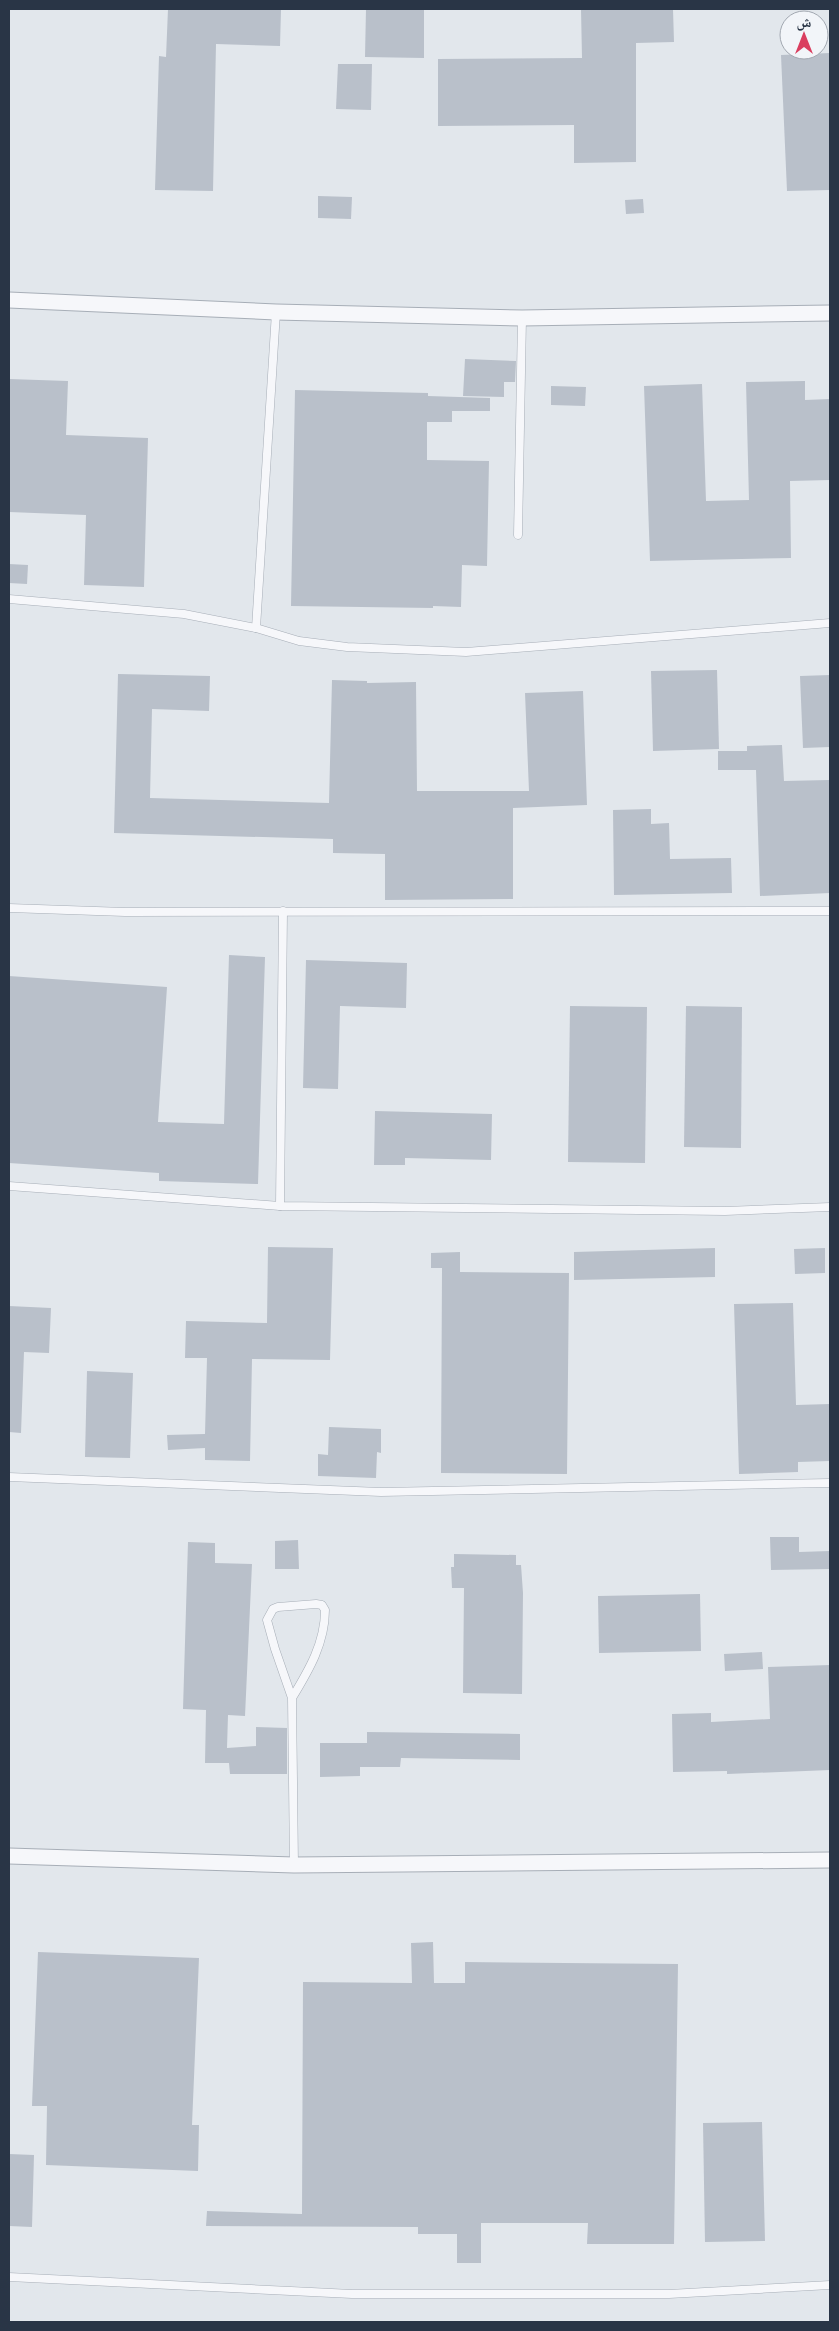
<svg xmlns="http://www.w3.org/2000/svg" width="839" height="2331" font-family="'Titillium Web','Noto Naskh Arabic',sans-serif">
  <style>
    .building { fill: #b9c0ca }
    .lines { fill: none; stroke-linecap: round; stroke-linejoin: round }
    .lane-casing { stroke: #a7aeb7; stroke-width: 9 }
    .street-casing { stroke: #a7aeb7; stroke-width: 17 }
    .lane { stroke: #f6f7fa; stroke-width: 8 }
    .street { stroke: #f6f7fa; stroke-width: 15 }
  </style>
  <rect width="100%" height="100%" fill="#e2e7ec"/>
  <g class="building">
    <path d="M168 9H281L280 46 216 44 213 191 155 190 159 56 166 57Z"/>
    <path d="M366 9H424V58L365 57Z"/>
    <path d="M581 9H673L674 42 636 43V162L574 163V125L438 126V59L582 58Z"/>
    <path d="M830 53V190L787 191 781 55Z"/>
    <path d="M338 64H372L371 110 336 109Z"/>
    <path d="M318 196 352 197 351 219 318 218Z"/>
    <path d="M643 199 644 213 626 214 625 200Z"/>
    <path d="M465 359 516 361 515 382H504V397L463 396Z"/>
    <path d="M9 379 68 381 66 435 148 438 144 587 84 585 86 515 9 512Z"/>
    <path d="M805 381V400L830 399V480L790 481 791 558 650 561 644 386 702 384 706 501 749 500 746 382Z"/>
    <path d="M551 386 586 387 585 406 551 405Z"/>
    <path d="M295 390 428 393V396L490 398V411H452V422H427V460L489 461 487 566 462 565 461 607 433 606V608L291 606Z"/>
    <path d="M9 564 28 565 27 584 9 583Z"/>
    <path d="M717 670 719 749 653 751 651 671Z"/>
    <path d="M118 674 210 676 209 711 152 709 150 798 329 803 332 680 367 681V683L416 682 417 791H529L525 693 583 691 587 805 513 808V899L385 900V854L333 853V839L114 833Z"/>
    <path d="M830 675V747L803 748 800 676Z"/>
    <path d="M782 745 784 781 829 780 830 893 760 896 756 770H718V751H747V746Z"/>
    <path d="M651 809V824L669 823 670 859 731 858 732 893 614 895 613 810Z"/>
    <path d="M229 955 265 957 258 1184 159 1181V1173L9 1163V976L167 987 158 1122 224 1124Z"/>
    <path d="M306 960 407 963 406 1008 340 1006 338 1089 303 1088Z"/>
    <path d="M570 1006 647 1007 645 1163 568 1162Z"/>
    <path d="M686 1006 742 1007 741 1148 684 1147Z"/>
    <path d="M375 1111 492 1114 491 1160 405 1158V1165H374Z"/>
    <path d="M268 1247 333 1248 330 1360 252 1359 250 1461 205 1460V1448L168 1450 167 1435 205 1434 207 1358H185L186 1321 267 1323Z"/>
    <path d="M715 1248V1277L574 1280V1252Z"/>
    <path d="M825 1248V1273L795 1274 794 1249Z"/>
    <path d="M460 1252V1272L569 1273 567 1474 441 1473 442 1268H431V1253Z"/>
    <path d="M793 1303 796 1405 830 1404V1461L798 1462V1472L739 1474 734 1304Z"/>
    <path d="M9 1306 51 1308 49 1353 24 1352 21 1433 9 1432Z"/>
    <path d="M87 1371 133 1373 130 1458 85 1457Z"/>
    <path d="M329 1427 381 1429V1453L377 1452 376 1478 318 1476V1454L328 1455Z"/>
    <path d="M770 1537H799V1552L830 1551V1569L771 1570Z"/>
    <path d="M298 1540 299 1569H275V1541Z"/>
    <path d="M188 1542 215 1543V1563L252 1564 245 1716 228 1715 227 1748 256 1746V1727L287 1728V1774H230L229 1763H205L206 1710 183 1709Z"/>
    <path d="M454 1554 516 1555V1565H521L523 1593 522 1694 463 1693 464 1588H452L451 1567H454Z"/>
    <path d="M700 1594 701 1651 599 1653 598 1596Z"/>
    <path d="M762 1652 763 1669 725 1671 724 1654Z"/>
    <path d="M830 1665V1770L727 1774V1771L673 1772 672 1714 711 1713V1722L770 1719 768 1667Z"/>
    <path d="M367 1732 520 1734V1760L401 1758 400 1767H360V1776L320 1777V1743H367Z"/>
    <path d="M433 1942 434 1983H465V1962L678 1964 674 2244H587L588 2223H481V2263H457V2234H418V2227L206 2226 207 2211 302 2214 303 1982 412 1983 411 1943Z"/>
    <path d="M38 1952 199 1958 192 2125H199L198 2171 46 2165 47 2106H32Z"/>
    <path d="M762 2122 765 2241 705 2242 703 2123Z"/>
    <path d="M9 2154 34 2155 32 2227 9 2226Z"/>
  </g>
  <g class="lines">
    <defs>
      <g id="lane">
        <path d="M518 535 522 318"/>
        <path d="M9 599 184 614 256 628 299 641 347 647 466 652 830 623"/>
        <path d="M256 628 276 312"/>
        <path d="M9 908 125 912 830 911"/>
        <path d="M9 1186 280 1206 725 1211 830 1207"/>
        <path d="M280 1206 283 911"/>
        <path d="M9 1477 381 1492 830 1483"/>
        <path d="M292 1698C309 1670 325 1643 325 1610L322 1605 316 1604 278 1607 273 1609 267 1620 275 1649 292 1698 294 1865"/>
        <path d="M9 2277 352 2294H669L830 2285"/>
      </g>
      <g id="street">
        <path d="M9 300 276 312 522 318 830 313"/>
        <path d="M9 1856 294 1865 830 1860"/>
      </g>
    </defs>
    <use href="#lane" class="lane-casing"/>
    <use href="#street" class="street-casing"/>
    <use href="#lane" class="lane"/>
    <use href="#street" class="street"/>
  </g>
  <rect width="839" height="2331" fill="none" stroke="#293546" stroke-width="20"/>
  <g transform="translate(804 35)"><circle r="24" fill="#f2f5f9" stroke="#a2a8b1"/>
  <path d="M0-4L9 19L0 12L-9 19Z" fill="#da3e5f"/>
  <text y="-8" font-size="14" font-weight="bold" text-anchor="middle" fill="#293546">ش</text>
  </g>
</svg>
